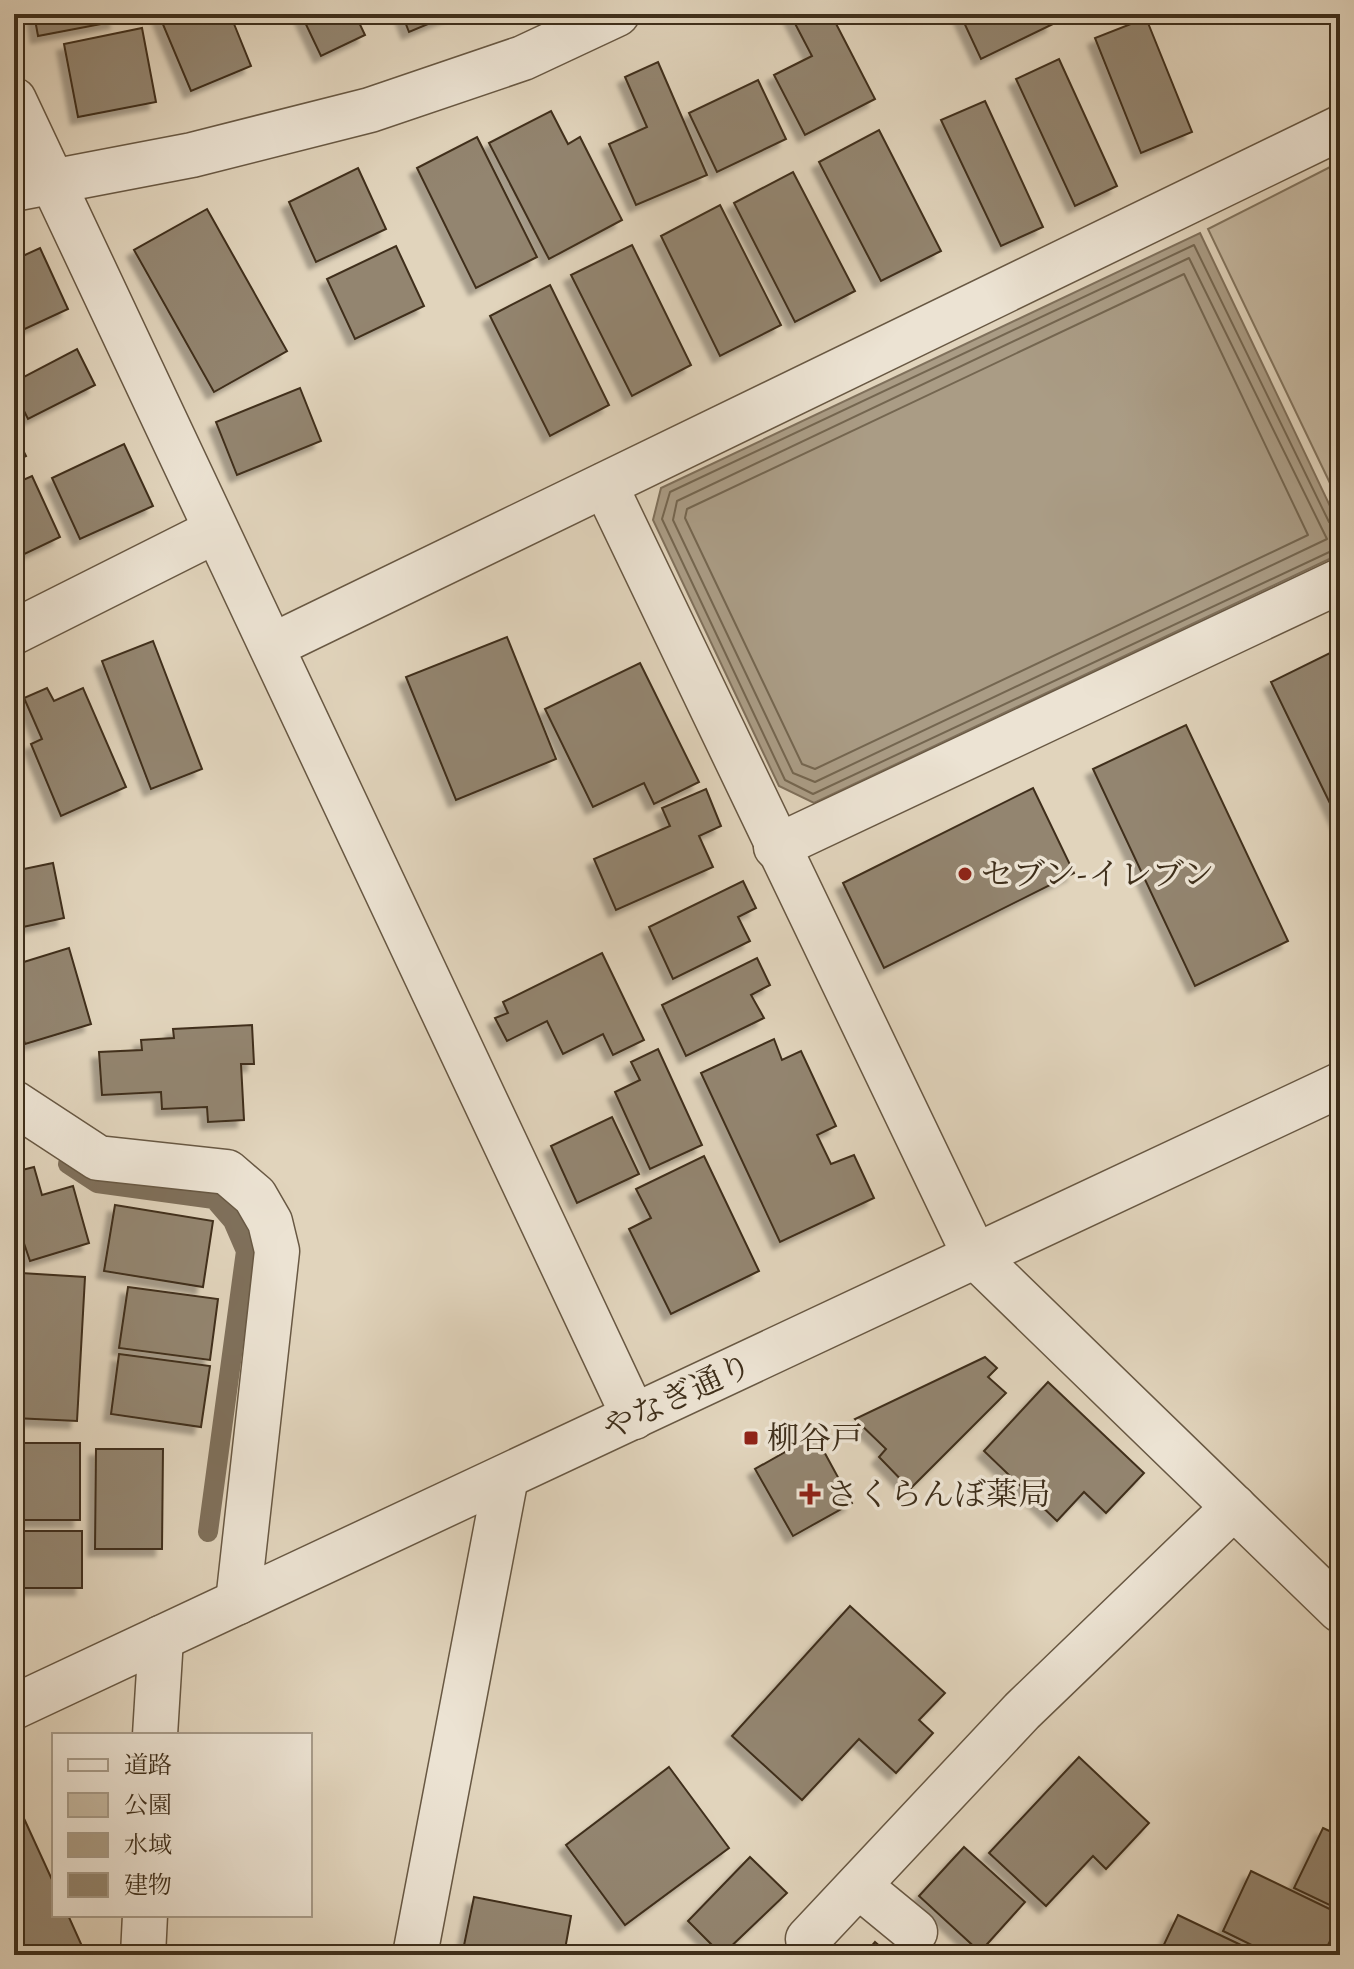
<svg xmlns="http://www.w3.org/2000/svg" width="1354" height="1969" font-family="Alegreya,'Noto Serif JP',serif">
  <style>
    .green { fill: #c5b8a1; stroke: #82745e; stroke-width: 2 }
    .water { fill: #aa9c85; stroke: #7f705b; stroke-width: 2 }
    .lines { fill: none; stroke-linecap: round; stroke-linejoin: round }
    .shore { stroke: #746650; stroke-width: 2 }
    .stream { stroke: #7f705b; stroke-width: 20 }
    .building { fill: #93856f; stroke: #3f2f1b; stroke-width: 2; filter: url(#shadow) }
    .minor-casing { stroke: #685843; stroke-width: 47 }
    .minor { stroke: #ece3d3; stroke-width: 44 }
    .poi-dot { fill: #8f2418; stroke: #ece3d3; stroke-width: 3 }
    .labels { text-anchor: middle; stroke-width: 7; stroke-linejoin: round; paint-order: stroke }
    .poi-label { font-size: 32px; fill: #3f2f1b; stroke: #ece3d3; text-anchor: start }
    .street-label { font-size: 32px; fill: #3f2f1b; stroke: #ece3d3 }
  </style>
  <defs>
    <filter id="shadow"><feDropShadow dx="-7" dy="7" stdDeviation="2" flood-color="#0004"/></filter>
  </defs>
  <rect width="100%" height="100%" fill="#e1d4bc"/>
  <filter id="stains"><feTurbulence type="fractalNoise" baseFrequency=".0025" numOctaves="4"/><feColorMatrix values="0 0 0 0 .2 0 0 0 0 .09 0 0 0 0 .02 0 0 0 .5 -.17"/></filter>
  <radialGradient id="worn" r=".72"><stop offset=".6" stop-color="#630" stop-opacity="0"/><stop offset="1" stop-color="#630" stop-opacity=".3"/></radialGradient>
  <path class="green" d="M1340 162V504L1208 229Z"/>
  <path class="water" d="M1200 233 1340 527V554L814 803 779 786 653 520 661 488Z"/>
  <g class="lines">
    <g class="shore">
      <path d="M1189 258 1327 539 815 782 793 773 673 520 677 501Z"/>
      <path d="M1184 274 1308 535 815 769 802 764 685 518 687 509Z"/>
      <path d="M1340 527 1329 522 1194 245 670 492 662 519 785 780 813 794 1340 547"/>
    </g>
    <path class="stream" d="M68 1164 97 1183 214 1199 233 1221 246 1251 208 1532"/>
  </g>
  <g class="building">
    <path d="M34 14H115L117 21 38 36Z"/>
    <path d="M230 14 251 66 191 91 159 15Z"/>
    <path d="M301 14H355L365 35 321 56Z"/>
    <path d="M402 14H452L409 32Z"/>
    <path d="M790 14H831L875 99 805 135 774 75 812 56Z"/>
    <path d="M960 14H1048L1053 24 981 59Z"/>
    <path d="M1146 18 1192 132 1141 153 1095 38Z"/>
    <path d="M142 28 156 102 78 117 64 44Z"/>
    <path d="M1059 59 1117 186 1075 206 1016 79Z"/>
    <path d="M658 62 707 175 636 205 609 144 647 127 625 77Z"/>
    <path d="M758 80 786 139 717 172 689 113Z"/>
    <path d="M985 101 1043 227 1001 246 941 120Z"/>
    <path d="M551 111 568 144 580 137 622 220 549 259 489 143Z"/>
    <path d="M879 130 941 251 881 281 819 162Z"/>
    <path d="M477 137 537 257 476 288 417 168Z"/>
    <path d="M358 168 386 229 316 262 289 202Z"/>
    <path d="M793 172 855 291 795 322 734 203Z"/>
    <path d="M720 205 781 325 720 356 661 236Z"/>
    <path d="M207 209 287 351 214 392 134 250Z"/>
    <path d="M632 245 691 365 632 396 571 275Z"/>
    <path d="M396 246 424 306 355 339 327 279Z"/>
    <path d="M40 248 68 309 14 334V260Z"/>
    <path d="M550 285 609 405 550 436 490 316Z"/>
    <path d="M77 349 95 385 28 419 14 391V382Z"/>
    <path d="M300 388 321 441 237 475 216 422Z"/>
    <path d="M14 432 26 456 14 462Z"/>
    <path d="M124 444 153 506 80 539 52 478Z"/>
    <path d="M32 476 60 537 14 559V484Z"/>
    <path d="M507 637 556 759 456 800 406 677Z"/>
    <path d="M153 641 202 769 151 789 102 661Z"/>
    <path d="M1340 648V824L1271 682Z"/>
    <path d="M640 663 699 782 654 804 644 783 593 807 545 709Z"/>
    <path d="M47 688 54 701 83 688 126 787 61 816 31 744 42 739 24 698Z"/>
    <path d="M1186 725 1288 941 1195 986 1093 769Z"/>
    <path d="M1033 788 1074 873 884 968 843 883Z"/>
    <path d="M706 789 721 826 699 836 713 867 616 910 594 859 670 826 662 808Z"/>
    <path d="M53 863 64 918 14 929V871Z"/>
    <path d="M743 881 756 908 738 917 750 941 673 979 649 927Z"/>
    <path d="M69 948 91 1024 25 1044 19 1024 14 1026V965Z"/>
    <path d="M602 953 644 1040 613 1055 603 1034 563 1054 547 1021 507 1041 495 1018 508 1013 503 1002Z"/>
    <path d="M757 958 770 985 751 995 764 1018 686 1056 662 1005Z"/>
    <path d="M252 1025 254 1064H241L244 1120 208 1122 207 1107 162 1109 161 1092 102 1095 99 1052 142 1050 141 1040 174 1038 173 1029Z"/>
    <path d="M774 1039 782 1060 801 1051 836 1126 817 1135 831 1164 854 1155 874 1198 780 1242 701 1073Z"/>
    <path d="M658 1049 702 1145 650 1169 615 1092 640 1080 631 1062Z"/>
    <path d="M612 1117 639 1174 577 1203 551 1146Z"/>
    <path d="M704 1156 759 1271 671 1314 629 1229 651 1218 636 1189Z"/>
    <path d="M34 1167 42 1195 73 1186 89 1243 30 1261 14 1214V1172Z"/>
    <path d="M115 1205 213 1221 203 1287 104 1271Z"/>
    <path d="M21 1273 85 1277 77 1421 14 1418V1294L20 1295Z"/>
    <path d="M128 1287 218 1299 210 1360 119 1348Z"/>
    <path d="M119 1354 210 1366 201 1427 111 1414Z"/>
    <path d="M985 1357 997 1368 988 1377 1006 1393 910 1489 879 1457 886 1449 855 1419Z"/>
    <path d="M1048 1382 1144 1473 1106 1513 1084 1492 1057 1521 984 1451Z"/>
    <path d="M815 1435 852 1503 793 1536 755 1469Z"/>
    <rect x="14" y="1443" width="66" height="77"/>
    <path d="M96 1449H163L162 1549H95Z"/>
    <rect x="14" y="1531" width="68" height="57"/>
    <path d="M850 1606 945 1693 919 1720 933 1733 896 1773 859 1739 802 1800 732 1736Z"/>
    <path d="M1079 1757 1149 1823 1106 1869 1093 1856 1046 1906 989 1853Z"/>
    <path d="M669 1767 729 1848 625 1925 566 1845Z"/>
    <path d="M21 1812 54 1884V1915H68L86 1955H14V1816Z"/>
    <path d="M1323 1828 1340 1836V1910L1294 1888Z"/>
    <path d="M964 1847 1025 1902 980 1952 919 1896Z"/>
    <path d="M750 1857 787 1893 722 1955 688 1921Z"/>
    <path d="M1251 1871 1340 1914V1941L1332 1937 1323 1955H1272L1223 1931Z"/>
    <path d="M474 1897 571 1916 564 1955H462Z"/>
    <path d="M1178 1915 1262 1955H1159Z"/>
    <path d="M875 1942 890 1955H864Z"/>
  </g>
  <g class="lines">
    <defs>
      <g id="minor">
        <path d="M14 100 634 1417"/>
        <path d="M14 189 192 155 370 110 523 58 617 14"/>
        <path d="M605 485 975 1256 1340 1610"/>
        <path d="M14 632 215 531"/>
        <path d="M272 646 1340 128"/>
        <path d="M776 847 1340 581"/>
        <path d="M14 1103 98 1158 227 1172 255 1196 270 1222 277 1251 238 1602"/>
        <path d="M14 1707 1340 1085"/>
        <path d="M155 1735 161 1638"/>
        <path d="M859 1886 915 1932"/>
        <path d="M808 1939 1022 1711 1234 1507"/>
        <path d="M143 1955 145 1915"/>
        <path d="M415 1955 506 1477"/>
      </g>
    </defs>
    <use href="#minor" class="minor-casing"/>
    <use href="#minor" class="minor"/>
  </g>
  <g class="poi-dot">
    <circle cx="965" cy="874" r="8"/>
    <rect x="743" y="1430" width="16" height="16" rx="4"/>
    <path d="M806 1482h8v8h8v8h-8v8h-8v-8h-8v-8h8z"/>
  </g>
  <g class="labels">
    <g class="poi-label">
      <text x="981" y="885">セブン-イレブン</text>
      <text x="767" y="1449">柳谷戸</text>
      <text x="826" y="1505">さくらんぼ薬局</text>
    </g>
    <g class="street-label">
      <text transform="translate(677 1396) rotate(-25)" y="11">やなぎ通り</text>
    </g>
  </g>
  <rect width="1354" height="1969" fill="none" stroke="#e1d4bc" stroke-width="48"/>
  <rect x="16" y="16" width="1322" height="1937" fill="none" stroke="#3f2f1b" stroke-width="4"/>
  <rect x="24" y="24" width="1306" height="1921" fill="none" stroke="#3f2f1b" stroke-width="2"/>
  <rect x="52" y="1733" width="260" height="184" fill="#ece3d3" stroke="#a79b89" stroke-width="2"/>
  <rect x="68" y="1759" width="40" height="12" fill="#ece3d3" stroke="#a79b89" stroke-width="2"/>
  <text x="124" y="1773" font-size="24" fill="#3f2f1b">道路</text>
  <rect x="68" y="1793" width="40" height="24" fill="#c5b8a1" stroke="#a79b89" stroke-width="2"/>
  <text x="124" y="1813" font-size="24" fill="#3f2f1b">公園</text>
  <rect x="68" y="1833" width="40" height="24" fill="#aa9c85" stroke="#a79b89" stroke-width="2"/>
  <text x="124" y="1853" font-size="24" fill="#3f2f1b">水域</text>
  <rect x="68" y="1873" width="40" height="24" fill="#93856f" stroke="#a79b89" stroke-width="2"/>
  <text x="124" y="1893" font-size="24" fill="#3f2f1b">建物</text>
  <rect width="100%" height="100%" filter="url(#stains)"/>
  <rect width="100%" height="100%" fill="url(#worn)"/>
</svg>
